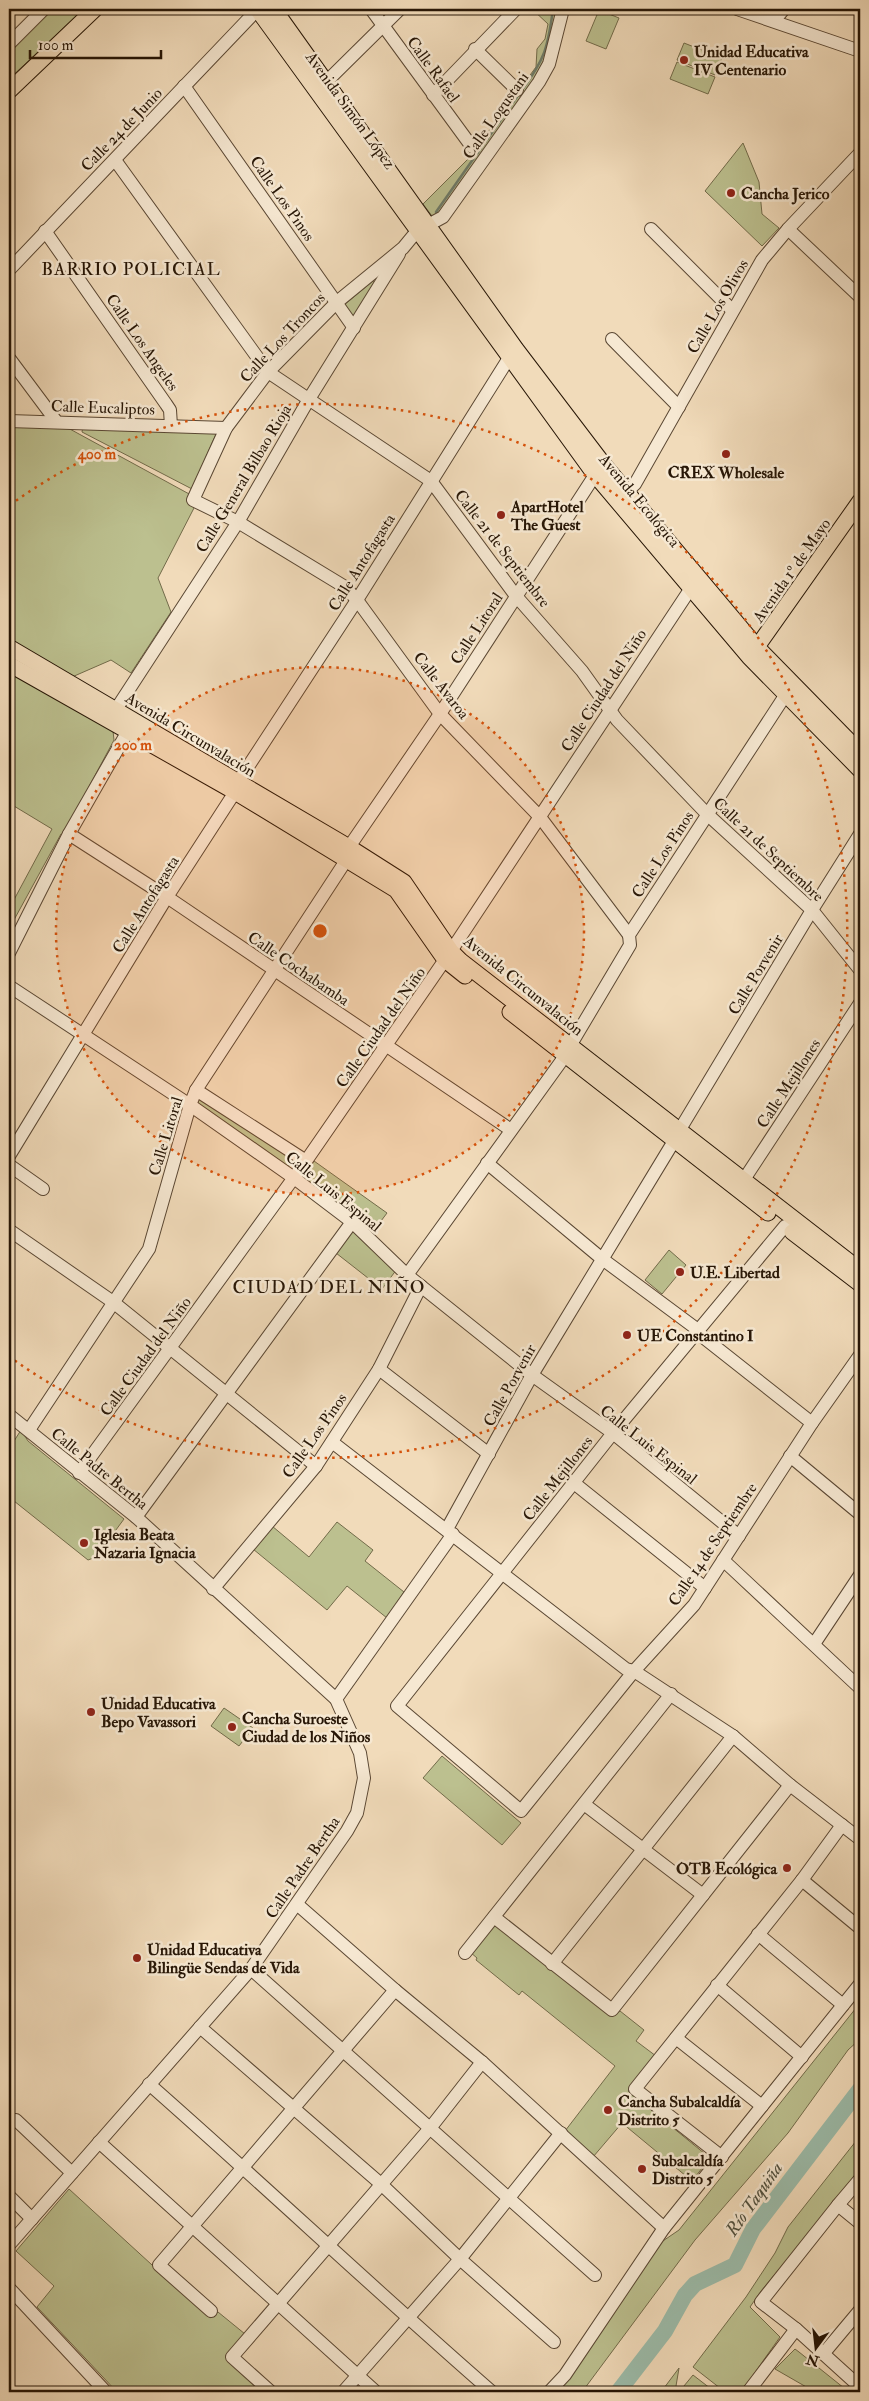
<svg xmlns="http://www.w3.org/2000/svg" width="869" height="2401" font-family="'IM FELL Double Pica',serif">
  <style>
    .green { fill: #bcc08f; stroke: #726b4a }
    .lines { fill: none; stroke-linecap: round; stroke-linejoin: round }
    .stream { stroke: #6d7a68; stroke-width: 2.5 }
    .river { stroke: #9cbcaa; stroke-width: 16 }
    .minor-casing { stroke: #5a4733; stroke-width: 14 }
    .major-casing { stroke: #271606; stroke-width: 17 }
    .minor { stroke: #f6e8d2; stroke-width: 12 }
    .major { stroke: #f1dbba; stroke-width: 15 }
    .ring { fill: none; stroke: #d5520b; stroke-width: 2.5; stroke-dasharray: 2.5 5 }
    .poi-dot { fill: #8f2418; stroke: #f6e8d2; stroke-width: 2 }
    .labels { text-anchor: middle; stroke-width: 5; stroke-linejoin: round; paint-order: stroke }
    .poi-label { font-size: 16px; font-weight: bold; fill: #271606; stroke: #f6e8d2; text-anchor: start }
    .street-label { font-size: 16px; fill: #271606; stroke: #f6e8d2 }
    .neighbourhood-label { font-size: 18px; letter-spacing: 1px; fill: #271606; stroke: #f6e8d2 }
    .water-label { font-size: 18px; font-style: italic; fill: #50503f; stroke: #f6e8d2 }
    .centre { fill: #d5520b; stroke: #f6e8d2; stroke-width: 2.5 }
    .ring-label { font-size: 15px; text-anchor: middle; font-weight: bold; fill: #d5520b; stroke: #f6e8d2; stroke-width: 5; stroke-linejoin: round; paint-order: stroke }
  </style>
  <rect width="100%" height="100%" fill="#f1dbba"/>
  <filter id="stains"><feTurbulence type="fractalNoise" baseFrequency=".004" numOctaves="4"/><feColorMatrix values="0 0 0 0 .2 0 0 0 0 .09 0 0 0 0 .02 0 0 0 .5 -.17"/></filter>
  <radialGradient id="worn" r=".72"><stop offset=".6" stop-color="#630" stop-opacity="0"/><stop offset="1" stop-color="#630" stop-opacity=".3"/></radialGradient>
  <g class="green">
    <path d="M50 9H84L9 79V51Z"/>
    <path d="M532 9H558L549 49 538 73 440 214 432 216 423 204 468 159 536 67 537 49 545 39 548 24Z"/>
    <path d="M599 10 619 18 606 49 586 41Z"/>
    <path d="M684 43 722 58 715 75 677 60Z"/>
    <path d="M677 62 715 77 708 94 670 79Z"/>
    <path d="M743 143 759 182 762 214 779 228 762 246 705 191Z"/>
    <path d="M373 281 376 282 355 321 343 306Z"/>
    <path d="M9 426 68 428 191 495 190 499 194 508 158 578 171 612 131 673 111 660 72 677 9 641Z"/>
    <path d="M83 426 213 431 216 434 192 489 82 432Z"/>
    <path d="M9 670 113 731 114 740 63 835 61 834 9 929V909L52 829 9 803Z"/>
    <path d="M198 1098 295 1161 294 1164 287 1166 198 1105Z"/>
    <path d="M314 1161 387 1213 372 1233 356 1216 302 1178Z"/>
    <path d="M353 1231 397 1269 382 1289 336 1253Z"/>
    <path d="M669 1250 686 1265 662 1294 645 1280Z"/>
    <path d="M21 1430 28 1441 124 1519 96 1557 88 1560 9 1497V1449Z"/>
    <path d="M337 1522 373 1550 365 1561 404 1592 387 1618 347 1586 327 1610 253 1549 272 1526 309 1557Z"/>
    <path d="M224 1708 253 1728 239 1746 211 1726Z"/>
    <path d="M442 1756 521 1823 502 1845 423 1778Z"/>
    <path d="M495 1926H499L611 2015 620 2011 644 2030 636 2041 656 2056 628 2091 710 2158 692 2181 622 2123 593 2157 565 2131 615 2066 522 1991 519 1995 476 1960 477 1958 470 1952Z"/>
    <path d="M860 2003V2039L848 2050 788 2133 695 2240 582 2392H555L657 2245 679 2230Z"/>
    <path d="M860 2136V2172L761 2291 750 2307 780 2337 741 2392H725L693 2367 746 2297 775 2253 788 2227Z"/>
    <path d="M69 2189 210 2318 218 2312 245 2334 226 2357 265 2392H117L37 2307 54 2286 16 2251Z"/>
    <path d="M795 2349 799 2352 849 2392H815L775 2369Z"/>
    <path d="M679 2368 675 2392H661Z"/>
    <path d="M693 2375 715 2392H679Z"/>
  </g>
  <g class="lines">
    <g class="stream">
      <path d="M522 90C545 59 548 47 553 9"/>
      <path d="M436 212 519 94"/>
    </g>
    <path class="river" d="M618 2392 665 2331 685 2295 695 2284 735 2265 753 2229 860 2089"/>
    <defs>
      <g id="minor">
        <path d="M371 9 472 147"/>
        <path d="M563 9 549 64 539 82 443 217 417 231 403 248 337 302 268 372 226 428 193 500 238 522 345 587 357 600 440 714 540 817 629 935"/>
        <path d="M737 9 860 51"/>
        <path d="M774 21 784 9"/>
        <path d="M9 44 44 9"/>
        <path d="M475 49 517 90"/>
        <path d="M184 86 354 328"/>
        <path d="M320 88 400 9"/>
        <path d="M433 95 516 9"/>
        <path d="M115 160 268 372 431 481 516 596 582 671 617 720 707 814 812 910 860 970"/>
        <path d="M651 229 732 310"/>
        <path d="M788 229 860 297"/>
        <path d="M45 231 166 404 170 410 171 426"/>
        <path d="M9 270 257 10"/>
        <path d="M612 339 679 407"/>
        <path d="M9 358 56 421"/>
        <path d="M9 421 226 428"/>
        <path d="M626 492 635 484 762 260 788 229 860 153"/>
        <path d="M111 717 238 522 309 399 399 254"/>
        <path d="M238 782 357 600 509 358"/>
        <path d="M69 834 167 897 511 1130"/>
        <path d="M349 847 440 714 595 475"/>
        <path d="M9 953 69 834 132 724"/>
        <path d="M9 986 190 1105 294 1178 352 1222 407 1275 532 1375 613 1433 739 1536"/>
        <path d="M570 1046 630 945 629 935 790 688"/>
        <path d="M196 1090 306 1161"/>
        <path d="M679 1131 812 910 860 834"/>
        <path d="M9 1156 167 897 235 792"/>
        <path d="M487 1163 601 1258 694 1327 703 1337 812 1423"/>
        <path d="M9 1165 43 1189"/>
        <path d="M743 1181 860 1003"/>
        <path d="M785 1226 613 1433 397 1706 521 1811 634 1671 694 1605 812 1423 860 1355"/>
        <path d="M9 1230 113 1302 316 1466"/>
        <path d="M407 1275 565 1056"/>
        <path d="M379 1369 489 1454"/>
        <path d="M9 1415 136 1517 336 1699 360 1753 364 1778 357 1813 347 1831 251 1969 9 2245"/>
        <path d="M29 1430 149 1249 190 1105 196 1090 347 859"/>
        <path d="M332 1442 626 1669 634 1671 733 1736 790 1785 860 1839"/>
        <path d="M790 1456 860 1514"/>
        <path d="M79 1473 306 1161 451 951 691 588"/>
        <path d="M574 1483 705 1588"/>
        <path d="M136 1517 352 1222"/>
        <path d="M447 1529 532 1375 674 1141"/>
        <path d="M723 1560 860 1688"/>
        <path d="M213 1589 316 1466 379 1369 421 1286"/>
        <path d="M814 1644 860 1575"/>
        <path d="M336 1699 453 1534"/>
        <path d="M584 1804 703 1895"/>
        <path d="M802 1880 860 1928"/>
        <path d="M298 1905 395 1990 482 2062 664 2228"/>
        <path d="M494 1917 612 2010 790 1785"/>
        <path d="M758 1934 843 2005"/>
        <path d="M465 1953 671 1694"/>
        <path d="M552 1964 733 1736"/>
        <path d="M251 1969 595 2275"/>
        <path d="M717 1985 802 2057"/>
        <path d="M200 2027 381 2184 460 2259 554 2342"/>
        <path d="M676 2038 762 2106"/>
        <path d="M149 2084C265 2186 376 2291 492 2392"/>
        <path d="M16 2120 72 2173"/>
        <path d="M99 2142 376 2392"/>
        <path d="M722 2157 635 2089 802 1880 842 1825"/>
        <path d="M860 2179 838 2205 761 2302 796 2329 860 2387"/>
        <path d="M9 2196 32 2219"/>
        <path d="M838 2205 860 2223"/>
        <path d="M9 2288 106 2392"/>
        <path d="M211 2311 159 2265 395 1990"/>
        <path d="M824 2353 860 2310"/>
        <path d="M271 2392 232 2357 431 2127 482 2062"/>
        <path d="M343 2392 460 2259 561 2133"/>
        <path d="M549 2392 565 2375 664 2228 860 1984"/>
        <path d="M748 2392 796 2329"/>
      </g>
      <g id="major">
        <path d="M257 9 595 475 749 657 860 770"/>
        <path d="M274 9 516 349 605 466 758 648 860 752"/>
        <path d="M9 91 95 9"/>
        <path d="M9 647 349 847 404 882 451 951 461 961 860 1270"/>
        <path d="M752 654 860 501"/>
        <path d="M9 664 235 792 396 890 445 960 465 976"/>
        <path d="M510 1012 768 1213"/>
        <path d="M792 1232 860 1284"/>
      </g>
    </defs>
    <use href="#minor" class="minor-casing"/>
    <use href="#major" class="major-casing"/>
    <use href="#minor" class="minor"/>
    <use href="#major" class="major"/>
  </g>
  <circle cx="320" cy="931" r="264" fill="#d5520b" fill-opacity=".12"/>
  <g class="ring">
    <circle cx="320" cy="931" r="264"/>
    <path d="M10 505A527 527 0 1 1 10 1357"/>
  </g>
  <g class="poi-dot">
    <circle cx="684" cy="60" r="5"/>
    <circle cx="731" cy="193" r="5"/>
    <circle cx="726" cy="454" r="5"/>
    <circle cx="501" cy="515" r="5"/>
    <circle cx="680" cy="1272" r="5"/>
    <circle cx="627" cy="1335" r="5"/>
    <circle cx="84" cy="1543" r="5"/>
    <circle cx="91" cy="1712" r="5"/>
    <circle cx="232" cy="1727" r="5"/>
    <circle cx="787" cy="1868" r="5"/>
    <circle cx="137" cy="1958" r="5"/>
    <circle cx="608" cy="2110" r="5"/>
    <circle cx="642" cy="2169" r="5"/>
  </g>
  <g class="labels">
    <g class="poi-label">
      <text x="694" y="57">Unidad Educativa<tspan x="694" dy="18">IV Centenario</tspan></text>
      <text x="741" y="199">Cancha Jerico</text>
      <text x="726" y="478" text-anchor="middle">CREX Wholesale</text>
      <text x="511" y="512">ApartHotel<tspan x="511" dy="18">The Guest</tspan></text>
      <text x="690" y="1278">U.E. Libertad</text>
      <text x="637" y="1341">UE Constantino I</text>
      <text x="94" y="1540">Iglesia Beata<tspan x="94" dy="18">Nazaria Ignacia</tspan></text>
      <text x="101" y="1709">Unidad Educativa<tspan x="101" dy="18">Bepo Vavassori</tspan></text>
      <text x="242" y="1724">Cancha Suroeste<tspan x="242" dy="18">Ciudad de los Niños</tspan></text>
      <text x="777" y="1874" text-anchor="end">OTB Ecológica</text>
      <text x="147" y="1955">Unidad Educativa<tspan x="147" dy="18">Bilingüe Sendas de Vida</tspan></text>
      <text x="618" y="2107">Cancha Subalcaldía<tspan x="618" dy="18">Distrito 5</tspan></text>
      <text x="652" y="2166">Subalcaldía<tspan x="652" dy="18">Distrito 5</tspan></text>
    </g>
    <g class="street-label">
      <text transform="translate(434 69) rotate(54)" y="6">Calle Rafael</text>
      <text transform="translate(351 110) rotate(54)" y="6">Avenida Simón López</text>
      <text transform="translate(495 115) rotate(-55)" y="6">Calle Logustani</text>
      <text transform="translate(121 129) rotate(-46)" y="6">Calle 24 de Junio</text>
      <text transform="translate(283 198) rotate(55)" y="6">Calle Los Pinos</text>
      <text transform="translate(717 306) rotate(-60)" y="6">Calle Los Olivos</text>
      <text transform="translate(282 337) rotate(-47)" y="6">Calle Los Troncos</text>
      <text transform="translate(143 342) rotate(55)" y="6">Calle Los Angeles</text>
      <text transform="translate(103 407) rotate(2)" y="6">Calle Eucaliptos</text>
      <text transform="translate(243 478) rotate(-59)" y="6">Calle General Bilbao Rioja</text>
      <text transform="translate(640 500) rotate(50)" y="6">Avenida Ecológica</text>
      <text transform="translate(503 548) rotate(52)" y="6">Calle 21 de Septiembre</text>
      <text transform="translate(361 562) rotate(-58)" y="6">Calle Antofagasta</text>
      <text transform="translate(791 570) rotate(-55)" y="6">Avenida 1º de Mayo</text>
      <text transform="translate(476 628) rotate(-57)" y="6">Calle Litoral</text>
      <text transform="translate(442 685) rotate(52)" y="6">Calle Avaroa</text>
      <text transform="translate(603 690) rotate(-57)" y="6">Calle Ciudad del Niño</text>
      <text transform="translate(191 734) rotate(31)" y="6">Avenida Circunvalación</text>
      <text transform="translate(769 849) rotate(43)" y="6">Calle 21 de Septiembre</text>
      <text transform="translate(662 854) rotate(-57)" y="6">Calle Los Pinos</text>
      <text transform="translate(145 904) rotate(-58)" y="6">Calle Antofagasta</text>
      <text transform="translate(299 968) rotate(34)" y="6">Calle Cochabamba</text>
      <text transform="translate(755 974) rotate(-59)" y="6">Calle Porvenir</text>
      <text transform="translate(524 985) rotate(39)" y="6">Avenida Circunvalación</text>
      <text transform="translate(380 1027) rotate(-55)" y="6">Calle Ciudad del Niño</text>
      <text transform="translate(788 1083) rotate(-57)" y="6">Calle Mejillones</text>
      <text transform="translate(165 1136) rotate(-73)" y="6">Calle Litoral</text>
      <text transform="translate(334 1191) rotate(39)" y="6">Calle Luis Espinal</text>
      <text transform="translate(145 1356) rotate(-54)" y="6">Calle Ciudad del Niño</text>
      <text transform="translate(509 1385) rotate(-61)" y="6">Calle Porvenir</text>
      <text transform="translate(314 1435) rotate(-55)" y="6">Calle Los Pinos</text>
      <text transform="translate(649 1444) rotate(38)" y="6">Calle Luis Espinal</text>
      <text transform="translate(100 1468) rotate(39)" y="6">Calle Padre Bertha</text>
      <text transform="translate(557 1478) rotate(-52)" y="6">Calle Mejillones</text>
      <text transform="translate(712 1544) rotate(-56)" y="6">Calle 14 de Septiembre</text>
      <text transform="translate(302 1867) rotate(-56)" y="6">Calle Padre Bertha</text>
    </g>
    <g class="neighbourhood-label">
      <text x="131" y="275">BARRIO POLICIAL</text>
      <text x="329" y="1293">CIUDAD DEL NIÑO</text>
    </g>
    <g class="water-label">
      <text transform="translate(754 2199) rotate(-55)" y="6">Río Taquiña</text>
    </g>
  </g>
  <circle cx="320" cy="931" r="8" class="centre"/>
  <g class="ring-label">
    <text x="97" y="459">400 m</text>
    <text x="133" y="750">200 m</text>
  </g>
  <rect width="869" height="2401" fill="none" stroke="#f1dbba" stroke-width="30"/>
  <rect x="10" y="10" width="849" height="2381" fill="none" stroke="#271606" stroke-width="2.5"/>
  <rect x="15" y="15" width="839" height="2371" fill="none" stroke="#271606"/>
  <g transform="translate(816 2348) rotate(195)" stroke="#f6e8d2" stroke-width="4" paint-order="stroke">
  <path d="M0-4L9 19L0 12L-9 19Z" fill="#271606"/>
  <text y="-8" font-size="14" font-weight="bold" text-anchor="middle" fill="#271606">N</text>
  </g>
  <path d="M30 50v8h131v-8" fill="none" stroke="#271606" stroke-width="2.5"/>
  <text x="38" y="50" font-size="15" fill="#271606" stroke="#f6e8d2" stroke-width="4" paint-order="stroke">100 m</text>
  <rect width="100%" height="100%" filter="url(#stains)"/>
  <rect width="100%" height="100%" fill="url(#worn)"/>
</svg>
